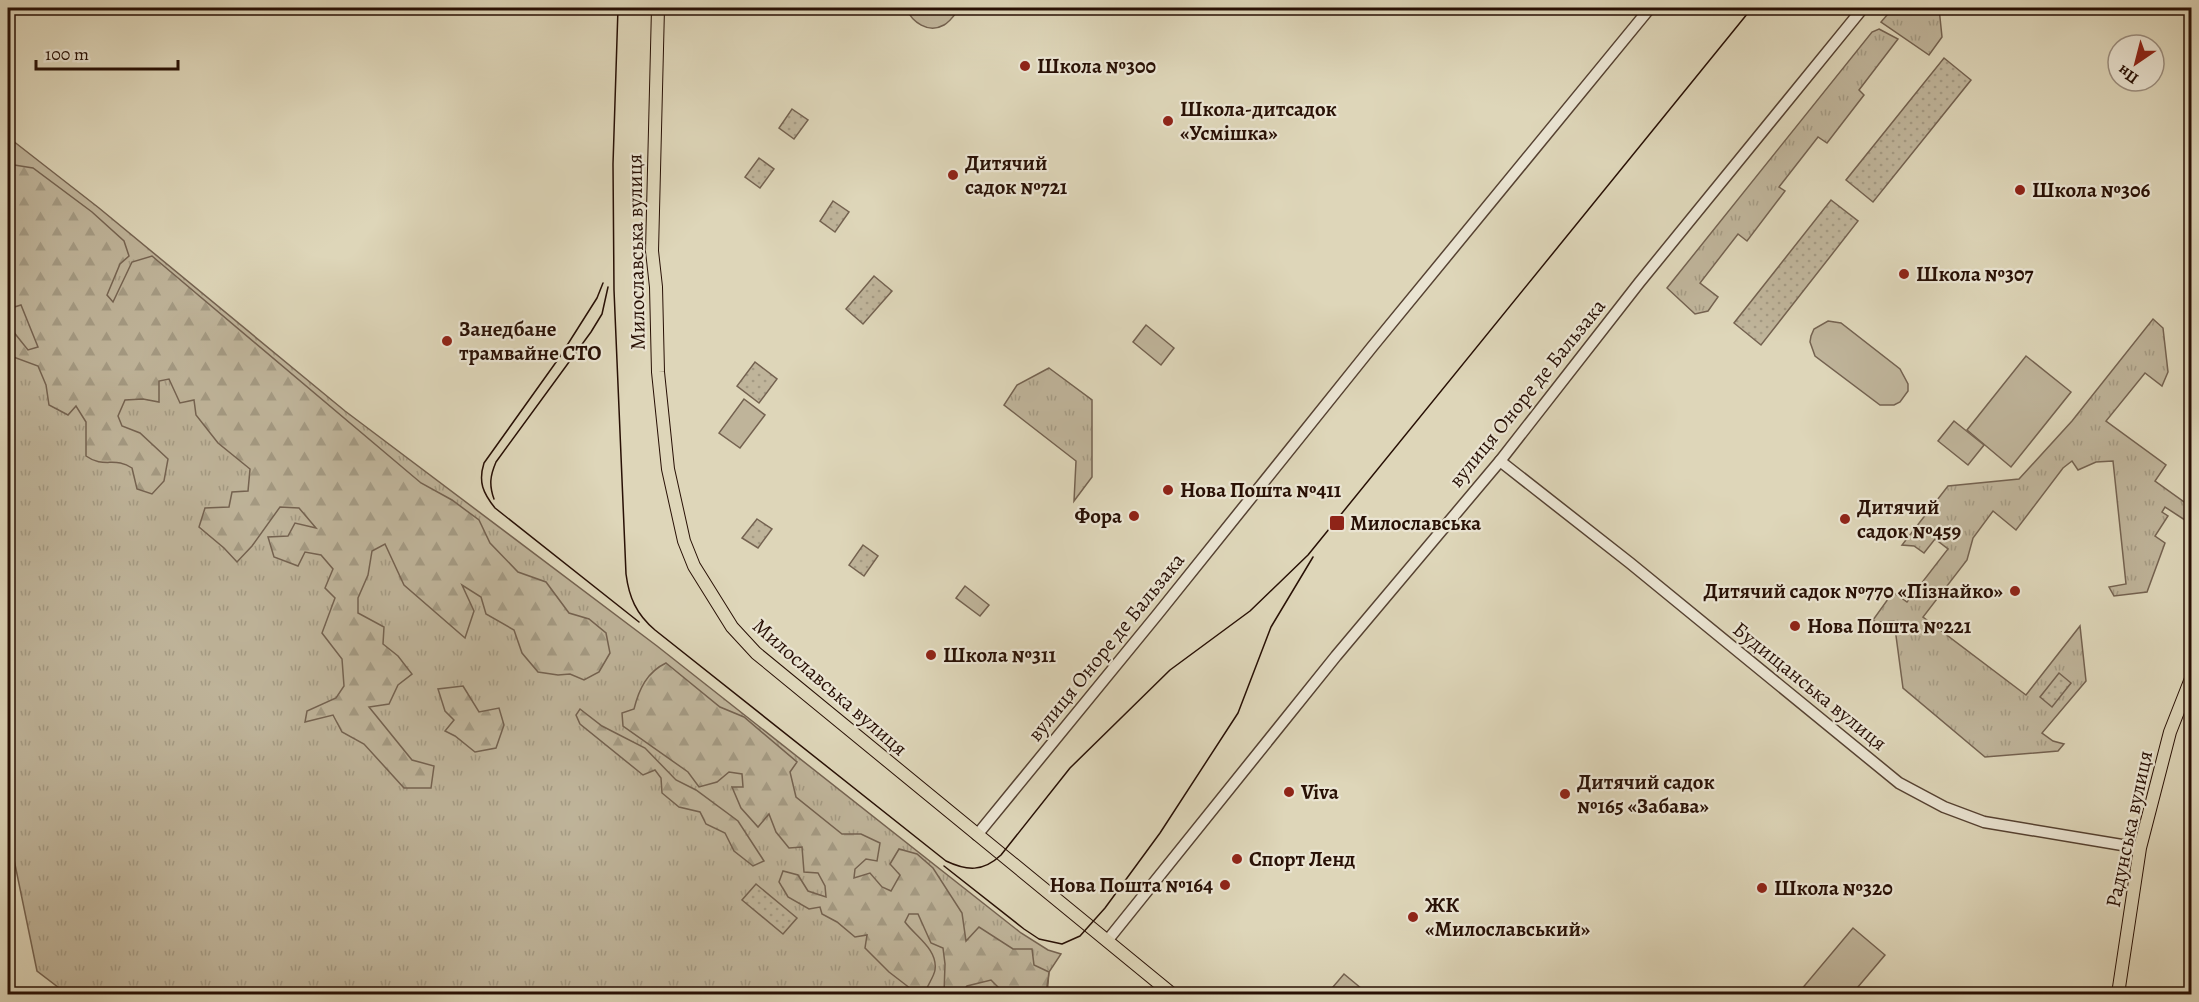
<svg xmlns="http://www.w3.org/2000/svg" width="2199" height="1002" font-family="Alegreya,serif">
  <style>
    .grass { fill: url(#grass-tufts); stroke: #746250; stroke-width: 1.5 }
    .forest { fill: url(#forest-firs); stroke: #746250; stroke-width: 1.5 }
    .park { fill: url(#park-dots); stroke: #746250; stroke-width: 1.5 }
    .pitch { fill: #bfb49a; stroke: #746250; stroke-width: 1.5 }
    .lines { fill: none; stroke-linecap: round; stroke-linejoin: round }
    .minor-casing { stroke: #564232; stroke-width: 13 }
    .major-casing { stroke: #281005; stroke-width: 14 }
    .minor { stroke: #eae4d2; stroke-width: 10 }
    .major { stroke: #ded6b9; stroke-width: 12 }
    .tram { stroke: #281005; stroke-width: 1.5 }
    .poi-dot { fill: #8f2418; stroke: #eae4d2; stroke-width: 2 }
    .labels { text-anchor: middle; stroke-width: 4.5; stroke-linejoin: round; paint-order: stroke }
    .poi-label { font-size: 21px; font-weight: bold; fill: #281005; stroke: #eae4d2; text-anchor: start }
    .street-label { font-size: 21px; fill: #281005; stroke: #eae4d2 }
  </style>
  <defs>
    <pattern id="grass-tufts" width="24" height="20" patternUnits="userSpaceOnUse" patternTransform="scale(1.5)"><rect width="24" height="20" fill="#bfb49a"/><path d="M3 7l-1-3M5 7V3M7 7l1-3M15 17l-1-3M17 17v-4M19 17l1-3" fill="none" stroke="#a49a83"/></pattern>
    <pattern id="forest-firs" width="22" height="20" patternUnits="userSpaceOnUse" patternTransform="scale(1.5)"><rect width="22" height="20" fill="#bfb49a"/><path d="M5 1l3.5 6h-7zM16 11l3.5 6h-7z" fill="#a49a83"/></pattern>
    <pattern id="park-dots" width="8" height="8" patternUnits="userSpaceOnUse" patternTransform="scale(1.5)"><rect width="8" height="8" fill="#bfb49a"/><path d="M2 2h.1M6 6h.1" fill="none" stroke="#a49a83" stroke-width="1.8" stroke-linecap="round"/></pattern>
  </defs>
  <rect width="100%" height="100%" fill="#ded6b9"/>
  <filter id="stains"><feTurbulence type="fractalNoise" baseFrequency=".00333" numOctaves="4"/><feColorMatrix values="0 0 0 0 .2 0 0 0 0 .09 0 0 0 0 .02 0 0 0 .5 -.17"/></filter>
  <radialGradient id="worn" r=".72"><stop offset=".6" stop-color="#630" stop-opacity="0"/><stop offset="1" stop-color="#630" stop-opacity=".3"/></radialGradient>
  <g class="grass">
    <path d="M1893 8H1939L1942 37 1929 55 1881 22Z"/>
    <path d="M1879 29 1898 39 1859 90 1864 95 1827 143 1818 137 1779 187 1785 191 1747 241 1738 234 1700 283 1718 297 1708 311 1695 314 1667 288 1872 32Z"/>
    <path d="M8 137 99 208 345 411 657 646 1021 933 1048 950 1061 954 1049 972 1047 994H67L37 971 11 845 8 841Z"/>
    <path d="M2153 319 2163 328 2168 372 2162 386 2145 373 2106 421 2166 465 2155 481 2191 507V524L2165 507 2162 512 2168 516 2155 536 2165 543 2147 592 2114 596 2109 587 2126 584 2113 461 2096 462 2078 470 2072 461 2063 468 2016 530 1993 511 1973 538 1967 560 1923 617 2026 695 2080 626 2086 681 2042 733 2053 741 2064 744 2058 751 1985 757 1903 688 1894 621 1876 622 1873 620 1893 592 1907 602 1948 549 1935 539 1924 553 1914 546 1902 545 1948 486 2019 479 2072 421Z"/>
    <path d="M1049 368 1092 400V477L1074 501 1076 461 1004 405 1017 385Z"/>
  </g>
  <g class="forest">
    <path d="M8 164 33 168 92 212 124 241 129 256 120 264 107 295 113 302 132 262 152 256 421 483 452 500 479 520 490 543 518 572 546 582 569 613 589 619 606 633 610 653 599 672 584 680 570 674 558 675 538 672 522 653 514 630 486 614 481 597 462 585 474 611 465 638 404 585 385 544 372 551 368 575 358 598V613L384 627 383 644 398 656 412 674 398 685 389 704 369 707 412 760 434 766 431 788H404L364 744 342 732 333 715 305 722 307 711 336 698 344 686 342 659 322 633 335 598 325 588 333 569 321 555 305 552 298 566 274 557 268 537 288 536 295 523 316 528 299 508 280 507 252 546 237 562 224 548 199 527 205 508 229 507 232 492 248 491 250 469 218 443 196 415 194 400 180 403 169 379 159 381V402L143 399 125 400 118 416 122 426 140 433 168 459 164 481 152 494 137 489 132 468C115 456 104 469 86 456V422L76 406 68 415 49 405 46 385 38 366 8 355V325L28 350 38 347 21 305 8 309Z"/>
    <path d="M666 663 720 707 744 717 797 762 790 772 796 797 842 834H861L880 843 877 861 866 859 855 869 854 878 870 873 882 887 891 891 900 875 890 864 899 849 917 854 933 868 962 913 966 941 979 927 1013 949H1032L1034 965 1049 972 1046 994H1005L991 980 967 986 960 994H944L945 964 943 948 931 943 918 914H909L905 922C915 936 938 949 935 970 934 976 929 983 927 988L915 992 889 972 865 948 867 935 855 937 837 922 822 914 820 907 809 909 788 897 779 882 783 871 798 875 808 891 826 897 825 886 818 873 804 872 802 847 789 848 776 832 769 814 758 827 741 808 732 787H743L742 774 729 772 717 782 699 787 688 772 623 726 622 713 634 709C639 689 647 672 666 663Z"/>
    <path d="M463 686 479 712 499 708 504 725 496 748 475 752 455 736 445 731 454 720 445 711 438 689Z"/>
    <path d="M580 709 602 726 645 748 676 780 696 790 738 821 764 861 753 866 734 851 725 833 706 824 700 812 679 807 662 793 661 778 655 770 643 775 580 724 576 715Z"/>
  </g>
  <g class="park">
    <path d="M1944 58 1971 80 1873 202 1846 180Z"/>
    <path d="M792 109 808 120 794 139 779 128Z"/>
    <path d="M759 158 774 169 760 188 745 177Z"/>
    <path d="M1831 200 1858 221 1761 345 1734 323Z"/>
    <path d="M833 201 849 212 835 232 820 221Z"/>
    <path d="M874 276 892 291 863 324 846 309Z"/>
    <path d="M755 362 777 379 759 403 737 386Z"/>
    <path d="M757 519 772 529 758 548 742 538Z"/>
    <path d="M863 545 878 556 864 576 849 565Z"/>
    <path d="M2059 673 2071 683 2052 707 2040 697Z"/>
    <path d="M756 884 797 918 783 934 742 900Z"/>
  </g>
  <g class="pitch">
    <path d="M906 8H960C955 14 951 21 944 25 928 34 912 22 906 8Z"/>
    <path d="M1828 321 1841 323 1900 369 1908 384V391L1900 402 1894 405H1880L1815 356 1810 342 1811 336 1814 329Z"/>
    <path d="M1146 325 1174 348 1161 365 1133 342Z"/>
    <path d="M2026 356 2071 392 2011 467 1967 430Z"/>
    <path d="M744 399 765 415 740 448 719 433Z"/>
    <path d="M1954 421 1984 445 1968 465 1938 441Z"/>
    <path d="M965 586 989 605 980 616 956 598Z"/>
    <path d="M1853 928 1885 955 1852 994H1805L1800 991Z"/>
    <path d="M1344 974 1368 994H1327Z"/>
  </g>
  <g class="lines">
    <defs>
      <g id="minor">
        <path d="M1500 461 1630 563 1899 783 1944 807 1984 822 2140 848"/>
        <path d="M977 835 1157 615 1372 347 1650 8"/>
        <path d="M1107 941 1336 656 1500 461 1639 283 1863 8"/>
      </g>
      <g id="major">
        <path d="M658 8 652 251 656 287 658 372 668 469 684 541 694 566 732 627 756 653 1172 994"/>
        <path d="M2118 994 2140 848 2170 732 2192 676"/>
      </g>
    </defs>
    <use href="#minor" class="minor-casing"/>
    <use href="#major" class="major-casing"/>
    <use href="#minor" class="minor"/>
    <use href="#major" class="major"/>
    <g class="tram">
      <path d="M618 8 613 164 614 290 626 574C629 597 636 614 655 630L946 861C967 871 983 872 1001 855L1070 768 1170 670 1250 611 1308 555 1752 8"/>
      <path d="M603 283 597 298 559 358 484 463C478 482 483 493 495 508L639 622"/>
      <path d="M494 499C489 485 490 476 496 462L591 332 602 314 608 287"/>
      <path d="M944 866 1024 929 1039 939 1062 944 1080 936 1105 908 1160 833 1238 713 1271 627 1313 557"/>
    </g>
  </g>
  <g class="poi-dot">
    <circle cx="1025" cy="66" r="6"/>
    <circle cx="1168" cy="121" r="6"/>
    <circle cx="953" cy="175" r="6"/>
    <circle cx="2020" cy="190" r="6"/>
    <circle cx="1904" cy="274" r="6"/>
    <circle cx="447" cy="341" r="6"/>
    <circle cx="1168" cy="490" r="6"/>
    <circle cx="1134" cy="516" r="6"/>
    <circle cx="1845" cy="519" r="6"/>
    <rect x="1329" y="515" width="16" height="16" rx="3"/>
    <circle cx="2015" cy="591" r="6"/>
    <circle cx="1795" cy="626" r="6"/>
    <circle cx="931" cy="655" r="6"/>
    <circle cx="1289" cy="792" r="6"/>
    <circle cx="1565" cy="794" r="6"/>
    <circle cx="1237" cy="859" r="6"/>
    <circle cx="1225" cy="885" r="6"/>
    <circle cx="1762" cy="888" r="6"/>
    <circle cx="1413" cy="917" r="6"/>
  </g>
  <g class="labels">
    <g class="poi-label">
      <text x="1037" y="73">Школа №300</text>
      <text x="1180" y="116">Школа-дитсадок<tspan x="1180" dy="24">«Усмішка»</tspan></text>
      <text x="965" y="170">Дитячий<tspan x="965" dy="24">садок №721</tspan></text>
      <text x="2032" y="197">Школа №306</text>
      <text x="1916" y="281">Школа №307</text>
      <text x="459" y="336">Занедбане<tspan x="459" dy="24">трамвайне СТО</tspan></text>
      <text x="1180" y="497">Нова Пошта №411</text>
      <text x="1857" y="514">Дитячий<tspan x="1857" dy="24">садок №459</tspan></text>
      <text x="1122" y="523" text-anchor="end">Фора</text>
      <text x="1350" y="530">Милославська</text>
      <text x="2003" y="598" text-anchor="end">Дитячий садок №770 «Пізнайко»</text>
      <text x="1807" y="633">Нова Пошта №221</text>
      <text x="943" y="662">Школа №311</text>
      <text x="1577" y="789">Дитячий садок<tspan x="1577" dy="24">№165 «Забава»</tspan></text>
      <text x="1301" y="799">Viva</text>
      <text x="1249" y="866">Спорт Ленд</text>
      <text x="1213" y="892" text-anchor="end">Нова Пошта №164</text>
      <text x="1774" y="895">Школа №320</text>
      <text x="1425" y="912">ЖК<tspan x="1425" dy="24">«Милославський»</tspan></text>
    </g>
    <g class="street-label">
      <text transform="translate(636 252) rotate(-91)" y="7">Милославська вулиця</text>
      <text transform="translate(1527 393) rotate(-51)" y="7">вулиця Оноре де Бальзака</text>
      <text transform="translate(1106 647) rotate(-51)" y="7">вулиця Оноре де Бальзака</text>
      <text transform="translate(1810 686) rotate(39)" y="7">Будищанська вулиця</text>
      <text transform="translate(830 687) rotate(41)" y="7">Милославська вулиця</text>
      <text transform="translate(2129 829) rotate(-78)" y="7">Радунська вулиця</text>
    </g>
  </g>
  <rect width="2199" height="1002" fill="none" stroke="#ded6b9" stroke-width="30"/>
  <rect x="9" y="9" width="2181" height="984" fill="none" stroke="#281005" stroke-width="3"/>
  <rect x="15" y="15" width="2169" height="972" fill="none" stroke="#281005" stroke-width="1.5"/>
  <g transform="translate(2136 63) rotate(215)"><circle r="28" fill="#eae4d2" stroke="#9c8f80" stroke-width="1.5"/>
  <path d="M0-4.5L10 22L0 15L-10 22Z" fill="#8f2418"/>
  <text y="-9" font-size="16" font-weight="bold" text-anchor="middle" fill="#281005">Пн</text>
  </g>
  <path d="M36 60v9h142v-9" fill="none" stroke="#281005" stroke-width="3"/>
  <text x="45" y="60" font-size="18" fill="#281005" stroke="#eae4d2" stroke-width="4.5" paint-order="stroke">100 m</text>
  <rect width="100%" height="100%" filter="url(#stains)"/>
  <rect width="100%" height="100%" fill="url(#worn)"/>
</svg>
